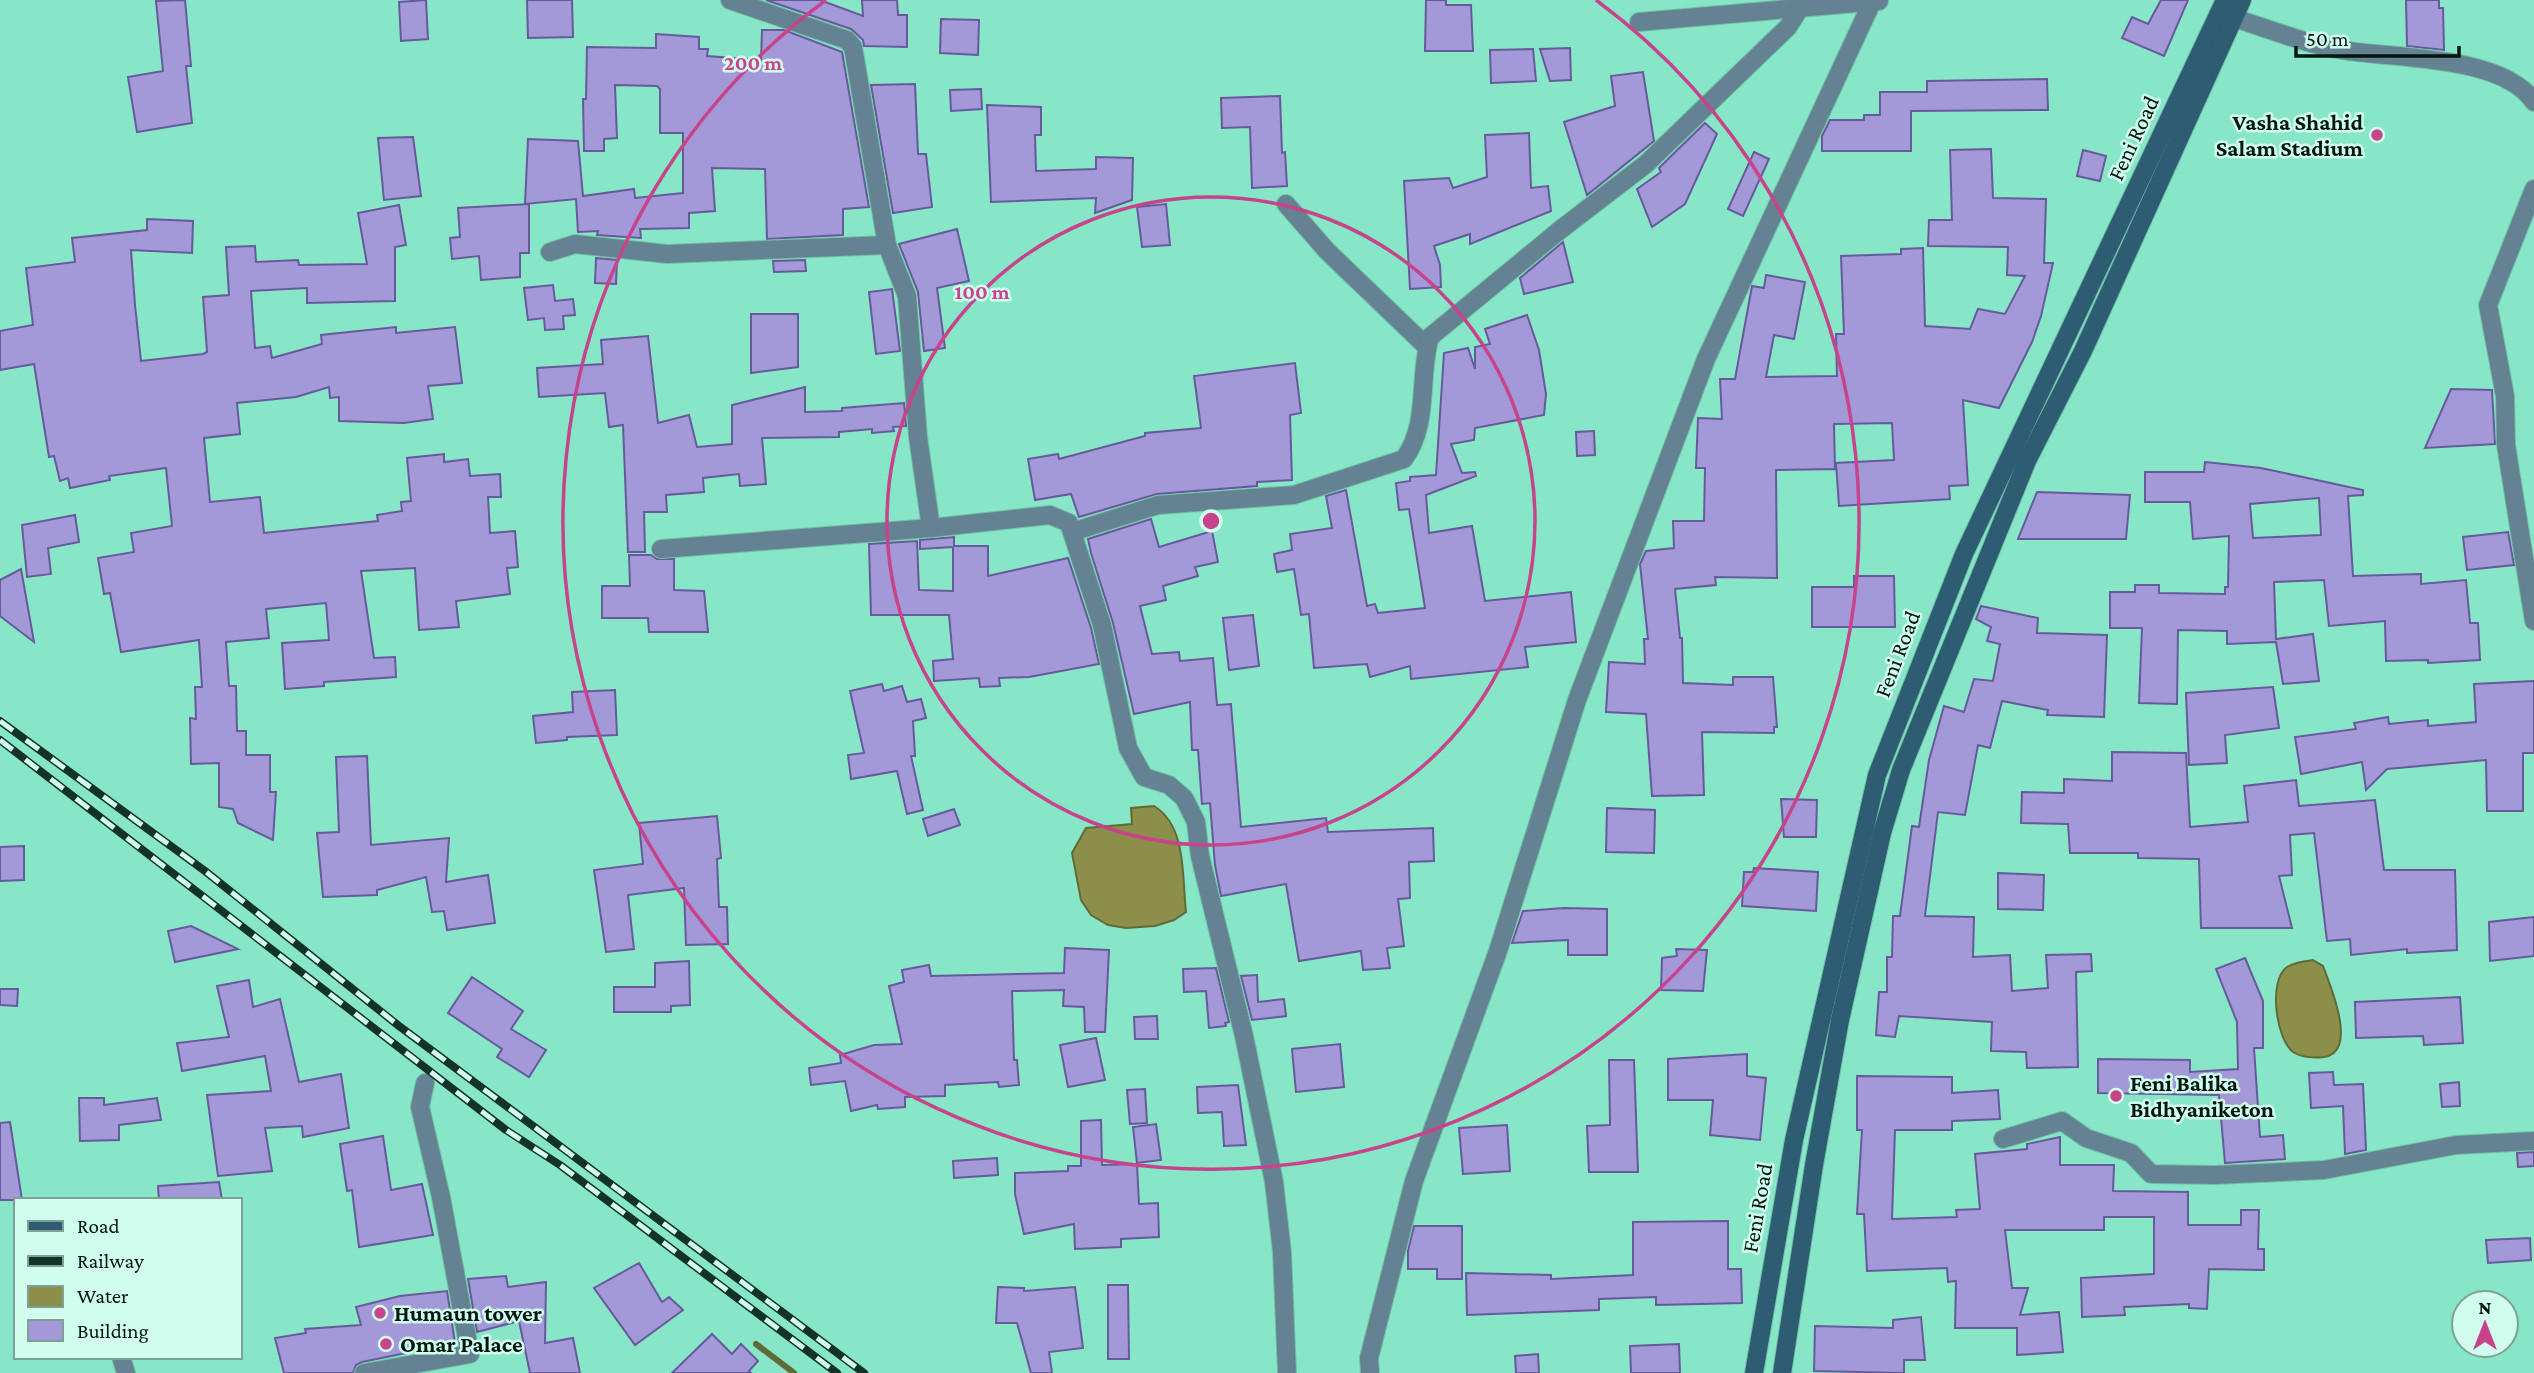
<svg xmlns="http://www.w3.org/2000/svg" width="2534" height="1373" font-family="'Crimson Pro',serif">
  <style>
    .water { fill: #8b8f49; stroke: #616b38; stroke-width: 2 }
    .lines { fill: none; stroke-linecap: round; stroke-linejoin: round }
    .stream { stroke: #616b38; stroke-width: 6 }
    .building { fill: #a399d9; stroke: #665a9a; stroke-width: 2; fill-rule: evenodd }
    .street-casing { stroke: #6fc1a7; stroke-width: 20 }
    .secondary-casing { stroke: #6fc1a7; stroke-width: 20 }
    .street { stroke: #648292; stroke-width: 18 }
    .secondary { stroke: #2d5c73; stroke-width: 18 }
    .rail-casing { stroke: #133329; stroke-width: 8 }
    .rail { stroke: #d0fded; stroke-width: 5; stroke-dasharray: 16; stroke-linecap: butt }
    .ring { fill: none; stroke: #c8448a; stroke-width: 3.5 }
    .poi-dot { fill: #c8448a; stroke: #d0fded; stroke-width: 2.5 }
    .labels { text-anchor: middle; stroke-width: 5; stroke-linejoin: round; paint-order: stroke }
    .poi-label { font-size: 23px; font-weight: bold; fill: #00160f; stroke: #d0fded; text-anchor: start }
    .street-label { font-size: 23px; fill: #00160f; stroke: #d0fded }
    .centre { fill: #c8448a; stroke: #d0fded; stroke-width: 3.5 }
    .ring-label { font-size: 21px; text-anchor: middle; font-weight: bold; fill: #c8448a; stroke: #d0fded; stroke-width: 5; stroke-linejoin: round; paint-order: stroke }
  </style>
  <rect width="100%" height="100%" fill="#87e6c8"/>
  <g class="water">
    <path d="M1154 806C1187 826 1182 877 1186 912L1174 920 1155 926 1126 928 1108 925 1091 915 1081 900 1072 853 1086 828 1132 824 1131 808Z"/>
    <path d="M2313 960 2323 966C2330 985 2359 1052 2324 1057 2315 1058 2302 1058 2293 1052 2276 1039 2268 980 2287 967 2295 962 2305 961 2313 960Z"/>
  </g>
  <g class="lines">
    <path class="stream" d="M756 1344 794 1373"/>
  </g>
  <g class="building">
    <path d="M185 0 191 66H186L192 123 137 132 128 77 163 71 156 1Z"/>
    <path d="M426 0 428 39 401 41 399 2Z"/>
    <path d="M527 0H572L573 37 528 38Z"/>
    <path d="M766 0H820L863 16 862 0H897L898 15H907V47L864 46 863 40 851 29Z"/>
    <path d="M1426 0H1446V5H1471L1473 51H1425Z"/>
    <path d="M2161 0H2188L2164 56 2122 38 2132 17 2148 24Z"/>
    <path d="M2406 0H2439V8H2443L2444 50 2407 46Z"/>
    <path d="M941 19 979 20 978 55 940 53Z"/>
    <path d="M762 30H784L842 52 869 207 843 209V235L767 239 765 169 712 168 715 211 689 213V228L640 229 641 238 597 235 598 231 578 232 576 199 525 204 528 139 578 141 583 196 634 189 635 198 683 193V133H660V89L657 86 615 85 617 138 604 139V151H584L583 99H586L587 47 656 48V34L699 37V49H708L707 56 761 60Z"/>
    <path d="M1570 48 1571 80 1550 81 1540 49Z"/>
    <path d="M1533 49 1536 81 1491 83 1490 50Z"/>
    <path d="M1643 72 1654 141 1587 195 1564 122 1615 106 1611 76Z"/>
    <path d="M2047 79 2048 110 1911 111V151H1822V136L1830 120H1864V115H1880V92H1927V81Z"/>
    <path d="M915 84 918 154H926L932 207 893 213 871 85Z"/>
    <path d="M981 89 982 109 951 111 950 90Z"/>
    <path d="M1280 96 1282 153 1285 152 1287 186 1252 188 1250 127 1222 128 1221 98Z"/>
    <path d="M987 105 1041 107V135H1035L1036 171 1096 169V157L1133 158 1132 200 1095 213 1096 198 991 202Z"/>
    <path d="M1705 123 1717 134 1685 204 1652 227 1637 189 1661 172 1659 168Z"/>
    <path d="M1529 133 1531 188 1548 186 1551 211 1470 244V234L1434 246 1440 265 1441 287 1410 289 1404 181 1449 178 1453 188 1487 177 1485 135Z"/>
    <path d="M413 137 421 196 384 200 378 138Z"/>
    <path d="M1991 149 1993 198 2046 199 2044 263H2053L2041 316 2032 342 1999 408 1963 400 1968 485 1949 486 1950 499 1839 506 1836 463 1894 460 1892 423 1834 424 1835 469 1776 470 1777 578 1715 577 1716 585 1675 589 1680 638H1682L1683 683 1733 685V677H1773L1777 727H1774V733L1702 732 1704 795 1652 796 1646 714 1606 712 1609 662 1645 664 1644 639H1648L1640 564 1646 551 1674 548 1673 521H1704L1705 468H1696L1698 418 1722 419 1720 379H1735L1752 286 1764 288 1766 275 1805 282 1794 339 1774 335 1766 377 1837 376 1836 334H1844L1841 256 1901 254V249L1923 248 1925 326 1970 329 1978 309 2005 314 2025 276 2007 275 2008 247 1928 246 1929 220H1952L1950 150Z"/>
    <path d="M2083 150 2106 156 2100 181 2077 176Z"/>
    <path d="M1754 152 1769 159 1743 216 1728 209Z"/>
    <path d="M529 204V253H520V277L481 280 479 256 452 259 450 238 460 237 458 208Z"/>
    <path d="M1166 204 1170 245 1142 247 1137 207Z"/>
    <path d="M399 205 406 245 395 247V301L307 303V288L251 291 255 348 270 346 272 358 322 344 321 335 396 327V333L455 327 462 383 428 386 433 419 404 423 339 421V397L330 398 329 387 296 397 237 403 240 434 204 438 210 502 260 497 264 533 378 521 377 515 402 511 401 502 411 501 407 458 444 454V462L468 459 470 476 500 474 501 497H488L490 533 515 531 518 567 507 568 510 594 456 601 459 627 419 630 415 568 361 571 374 658 395 657 396 677 324 682V686L285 689 282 643 329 640 326 603 266 609 269 638 226 642 229 686H236L237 731H246V755H270V792H276L273 840 238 823 233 809 219 807V763L191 764 190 718 196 719 195 687H202L199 640 121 652 110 593 104 594 98 558 134 552 131 533 172 526 166 468 109 476 110 480 70 488 68 478 60 481 54 456 49 457 34 364 0 370V331L33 325 26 268 75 262 72 238 147 230V219L193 221 192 253 131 250 135 305 141 361 203 354 207 352 203 297 229 295 226 247 255 246 256 262 298 260 299 265 367 264 358 213Z"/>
    <path d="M957 229 969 281 937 288 945 348 924 351 918 292 899 244Z"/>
    <path d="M1563 242 1573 282 1524 294 1520 278Z"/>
    <path d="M596 258 617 260 616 284 595 283Z"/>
    <path d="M805 260 806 271 774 272 773 261Z"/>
    <path d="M553 285 555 301 573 299 575 315 563 316 564 329 545 330 544 318 528 320 524 288Z"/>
    <path d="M892 289 900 351 876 354 869 292Z"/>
    <path d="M751 314H798V367L751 373Z"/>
    <path d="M1527 315 1539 350 1546 394 1544 415 1475 428 1474 440 1451 444 1462 473 1475 472 1476 476 1426 495 1429 533 1472 526 1485 601 1571 592 1576 642 1525 647 1528 667 1411 679 1410 666 1370 677 1367 664 1314 668 1309 614 1301 615 1294 569 1277 572 1274 554 1292 550 1290 534 1332 528 1326 496 1346 490 1367 606 1375 604 1378 613 1425 608 1409 509 1399 510 1396 483 1410 481V477L1436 475 1444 353 1468 348 1475 369V347L1490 344 1485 329Z"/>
    <path d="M648 336 658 423 689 415 697 447 732 444V405L805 387V412L842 411V408L904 403 906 426 893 427 894 431 872 433V429L839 432V437L762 438 766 484 740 486 739 474 703 478 704 492 666 495 667 512H644L645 552H628L623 425 609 427 605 393 539 397 537 368 603 364 601 340Z"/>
    <path d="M1295 363 1301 413 1290 415 1292 480 1257 482V486L1157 494 1079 517 1071 494 1035 500 1028 459 1058 454 1059 459 1145 436V433L1201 428 1194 376Z"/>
    <path d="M2451 389 2492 390 2495 444 2425 448Z"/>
    <path d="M1594 431 1595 455 1577 456 1576 432Z"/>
    <path d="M2205 462 2261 468 2363 490V495L2348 496 2353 576 2421 574V584L2466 580 2470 623H2478L2480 660 2428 663V660L2386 661 2385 621 2329 626 2324 580 2274 582 2276 639 2313 634 2319 681 2283 684 2276 642 2227 644V631L2178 630 2177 704 2139 703 2142 628H2110V592H2135V585H2159V593L2225 594V587H2228L2229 536 2193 539 2190 502H2145V472H2204ZM2319 498 2321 535 2253 538 2250 504Z"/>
    <path d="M2037 492 2130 495 2126 539H2018Z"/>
    <path d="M75 515 79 542 48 548 51 574 27 577 22 525Z"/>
    <path d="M1151 519 1159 547 1212 531 1218 562 1195 567 1198 576 1163 586 1166 600 1140 606 1152 654 1179 652 1180 661 1213 658 1217 705 1231 704 1241 827 1326 818 1328 832 1433 828 1434 861 1409 862 1410 898 1398 899 1404 946 1387 948 1390 968 1363 970 1361 951 1299 961 1286 884 1221 896 1215 865 1210 803 1202 804 1198 750H1192L1190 702 1134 714 1113 623 1091 553 1088 539Z"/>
    <path d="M2508 532 2514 565 2467 570 2463 537Z"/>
    <path d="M954 537V546H988V576L1068 558 1091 628 1099 664 1029 677 999 678 1000 686 980 687 979 678 934 681 933 661 953 659 949 615H871L869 544 917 541 919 590 953 591V547L920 549V540Z"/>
    <path d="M629 555H651L657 559H674V590L704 591 708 632H649L648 618H602V586H630Z"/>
    <path d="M21 569 34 642 0 616V580Z"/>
    <path d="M1854 576H1894L1895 627H1812V587H1854Z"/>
    <path d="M1981 606 2038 618 2037 633 2107 635 2104 717 2047 715 2048 710 2002 701 1990 748 1978 745 1965 815 1938 812 1925 916 1974 917 1973 957 2010 955 2012 991 2048 988 2046 955 2091 954 2092 971 2076 972 2078 1067 2027 1068 2026 1052 1991 1051 1992 1022 1899 1016 1895 1037 1876 1035 1879 992H1887V957H1892L1893 916H1900L1912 826 1919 827 1929 760 1944 706 1964 712 1974 679 1993 681 2000 644 1987 641 1991 627 1976 619Z"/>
    <path d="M1253 615 1259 666 1229 670 1223 618Z"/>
    <path d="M2534 681V753H2523V811H2487L2486 760 2387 769 2366 790 2362 762 2301 774 2295 737 2356 729 2354 723 2388 717 2389 724 2428 720V726L2476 722 2474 684Z"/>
    <path d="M882 684 884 691 902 686 907 702 921 699 926 718 913 721 915 756H911L923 810 907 814 897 771 851 779 848 755 864 753 850 691Z"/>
    <path d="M2273 687 2279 728 2225 735 2227 763 2189 765 2186 693Z"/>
    <path d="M615 690 617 735 567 737V740L536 743 533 716 573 712 572 692Z"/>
    <path d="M2112 752 2186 753 2190 827 2248 822 2244 786 2296 780 2299 806 2375 800 2384 870H2455L2457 950 2407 953V949L2351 955 2350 939 2327 941 2314 833 2290 835 2292 875 2279 876 2292 928H2201L2199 859 2138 858V853H2070L2068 824 2021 823 2022 792 2064 793V779L2112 781Z"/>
    <path d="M367 756 371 845 449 838 446 882 488 875 495 923 447 930 444 911 432 912 426 877 377 890V895L323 897 317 833 339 832 336 757Z"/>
    <path d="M1781 799 1817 800 1816 837H1784Z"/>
    <path d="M1607 808 1655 810 1654 853 1606 852Z"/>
    <path d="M954 809 960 825 928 836 923 819Z"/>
    <path d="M717 816 721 858 717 859 719 907H727L728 944 686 945 684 888 628 895 634 949 606 952 594 870 643 864 639 823Z"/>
    <path d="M24 846V880L0 881V847Z"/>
    <path d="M1754 868 1818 872 1816 911 1742 906 1744 872H1753Z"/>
    <path d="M1998 873 2044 875 2043 910 1998 909Z"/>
    <path d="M1564 908 1607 909V955H1568V940L1512 943 1523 911Z"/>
    <path d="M2534 917V956L2490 961 2489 922Z"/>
    <path d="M191 926 238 949 175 962 168 931Z"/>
    <path d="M1065 948 1109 950 1105 1032H1085L1084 1007 1063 1006 1064 990 1012 991 1014 1060H1017L1019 1085 999 1087 998 1082 945 1085V1096L905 1097V1107L878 1109 877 1105 851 1111 845 1081 811 1085 809 1068 841 1063 840 1055 874 1045 902 1044 889 986 904 982 902 970 929 965 931 976 1064 973Z"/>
    <path d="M1676 949 1707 950 1703 991 1661 990 1662 958 1677 956Z"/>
    <path d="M2245 958 2263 1001V1048H2254L2260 1137 2283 1135 2285 1159 2225 1163 2219 1095 2098 1093V1059L2190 1060V1072L2238 1069 2237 1022 2216 969Z"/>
    <path d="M689 961 690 1005 671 1006V1012H614V987H655V963Z"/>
    <path d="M1216 968 1229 1022 1225 1023 1226 1026 1209 1028 1206 991 1184 992 1183 969Z"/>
    <path d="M1257 975 1258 1002 1284 999 1286 1016 1252 1020 1241 976Z"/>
    <path d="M472 977 523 1011 511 1029 546 1050 529 1077 497 1057 502 1049 448 1013Z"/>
    <path d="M249 980 253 1007 280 999 299 1082 341 1074 349 1128 303 1137 302 1126 265 1128 272 1171 218 1176 207 1095 271 1091 265 1056 182 1071 177 1043 229 1037 217 986Z"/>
    <path d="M0 989H18L17 1006 0 1005Z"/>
    <path d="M2460 997 2463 1043 2424 1045 2423 1036 2356 1038 2355 1002Z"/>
    <path d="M1157 1016 1158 1039H1135L1134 1017Z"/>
    <path d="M1096 1038 1105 1080 1068 1087 1060 1045Z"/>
    <path d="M1340 1044 1344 1087 1296 1092 1292 1049Z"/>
    <path d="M1747 1054V1076L1766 1078 1760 1140 1710 1135 1713 1100H1668V1059Z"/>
    <path d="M1609 1060H1634L1638 1172H1589L1587 1126 1610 1125Z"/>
    <path d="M2333 1072 2334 1085 2363 1084 2366 1150 2345 1154 2343 1106 2311 1108 2309 1073Z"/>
    <path d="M1857 1076 1952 1077V1093L1998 1090 2000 1119 1952 1121V1130H1895L1892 1219 1957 1217 1956 1210 1980 1209 1975 1154 2027 1149V1144L2060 1137V1165H2114L2113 1191 2188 1192V1225H2241V1210H2259L2258 1249H2264V1270L2209 1269 2207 1309 2189 1308V1304L2124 1307 2125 1315 2082 1317 2081 1278 2154 1274V1217H2104V1230H2005L2012 1288H2028L2020 1315 2059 1312 2063 1352 2017 1355V1328H1955L1956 1281 1948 1282 1947 1268 1867 1271 1864 1214H1857L1862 1130H1857Z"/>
    <path d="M2459 1082 2460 1106 2442 1107 2440 1084Z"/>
    <path d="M1238 1085 1246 1145 1224 1146 1222 1112 1198 1113 1197 1087Z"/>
    <path d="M1145 1089 1147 1123 1130 1124 1127 1090Z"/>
    <path d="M79 1098H104V1105L157 1098 161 1120 119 1125V1140L80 1141Z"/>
    <path d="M1101 1120 1102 1165 1137 1164 1139 1204 1158 1203 1159 1237 1121 1239V1247L1075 1249 1074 1224 1024 1234 1015 1194V1173L1068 1171V1166H1081V1121Z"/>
    <path d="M10 1122 22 1200H0V1123Z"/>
    <path d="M1156 1124 1161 1160 1137 1163 1133 1127Z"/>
    <path d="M1507 1125 1510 1171 1463 1174 1459 1128Z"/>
    <path d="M383 1136 391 1190 422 1184 433 1235 359 1247 352 1190 347 1191 340 1144Z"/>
    <path d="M2534 1152V1166L2518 1167 2517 1153Z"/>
    <path d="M997 1158 998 1175 954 1178 953 1161Z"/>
    <path d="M219 1182 222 1200H159L158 1186Z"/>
    <path d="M1728 1221V1269H1741L1742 1303 1656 1305V1297L1599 1299V1310L1467 1315 1466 1273 1551 1275V1279L1633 1275V1222Z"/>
    <path d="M1414 1226H1462V1279H1437V1269H1408V1251Z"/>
    <path d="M2530 1238 2531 1260 2488 1263 2486 1240Z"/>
    <path d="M639 1263 662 1302 669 1297 683 1310 635 1345 594 1288Z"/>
    <path d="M506 1276 508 1287 546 1282 545 1343 573 1338 580 1373H530L519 1321 477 1332 468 1279Z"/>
    <path d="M1108 1285H1128L1129 1359H1108Z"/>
    <path d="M998 1287 1024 1288V1291L1075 1287 1083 1348 1049 1352 1052 1373H1031L1017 1323H996Z"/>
    <path d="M447 1291 455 1343 362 1362 356 1365 353 1373H284L275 1338 306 1333 305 1329 361 1325 356 1307 400 1296Z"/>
    <path d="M1921 1317 1925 1360H1904V1373L1814 1371 1815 1326 1893 1328V1320Z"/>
    <path d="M712 1334 732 1354 741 1344 758 1361 749 1371 751 1373H672Z"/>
    <path d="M1679 1344 1680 1373H1631L1630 1346Z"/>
    <path d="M1538 1354 1539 1373H1516L1515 1356Z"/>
  </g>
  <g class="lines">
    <defs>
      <g id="street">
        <path d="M730 0 847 40 853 47 887 245 907 296 918 437 931 528"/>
        <path d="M2234 18C2269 29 2306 44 2342 50 2395 59 2503 55 2534 102"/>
        <path d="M1639 22 1879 1"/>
        <path d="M2534 189 2488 305 2505 396 2506 445 2534 621"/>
        <path d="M1286 204 1327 251 1427 347"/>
        <path d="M550 252 575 244 667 254 887 245"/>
        <path d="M1072 532 1158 505 1294 495 1404 459C1430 423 1418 377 1430 337L1560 230 1646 164 1788 27 1805 0"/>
        <path d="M661 549 931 528 1050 515 1069 523 1102 625 1128 748 1144 777 1169 785 1184 798 1196 822 1200 856 1244 1036 1274 1182 1282 1252 1287 1373"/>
        <path d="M2003 1139 2062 1121 2086 1138 2131 1153 2151 1174 2215 1175 2324 1170 2456 1145 2534 1141"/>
        <path d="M121 1357 126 1373"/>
        <path d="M364 1373 470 1354 441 1197 420 1107 425 1083"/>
        <path d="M1370 1373 1369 1358 1414 1181 1498 951 1577 700 1706 359 1873 0"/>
      </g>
      <g id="secondary">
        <path d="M1754 1373 1794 1140 1877 775 1964 554 2225 0"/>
        <path d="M1782 1373 1814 1165 1840 1020 1882 833 1901 770 2027 461 2083 351 2242 0"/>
      </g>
    </defs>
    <use href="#street" class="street-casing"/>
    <use href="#secondary" class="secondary-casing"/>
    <use href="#street" class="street"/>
    <use href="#secondary" class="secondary"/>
    <defs>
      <g id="rail">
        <path d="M0 721 205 871 399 1026 864 1373"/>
        <path d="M0 740 506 1130 560 1165 837 1373"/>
      </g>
    </defs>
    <use href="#rail" class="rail-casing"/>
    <use href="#rail" class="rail"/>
  </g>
  <g class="ring">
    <circle cx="1211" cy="521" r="324"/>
    <path d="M1596 0A648 648 0 1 1 826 0"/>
  </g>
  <g class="poi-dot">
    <circle cx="2377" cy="135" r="7"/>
    <circle cx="2116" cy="1096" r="7"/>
    <circle cx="380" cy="1313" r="7"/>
    <circle cx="386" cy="1344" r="7"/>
  </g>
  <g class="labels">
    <g class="poi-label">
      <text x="2363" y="130" text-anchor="end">Vasha Shahid<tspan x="2363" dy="26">Salam Stadium</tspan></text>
      <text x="2130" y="1091">Feni Balika<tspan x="2130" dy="26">Bidhyaniketon</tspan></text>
      <text x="394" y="1321">Humaun tower</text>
      <text x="400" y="1352">Omar Palace</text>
    </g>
    <g class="street-label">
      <text transform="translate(2133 138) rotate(-65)" y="8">Feni Road</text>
      <text transform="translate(1897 654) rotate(-69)" y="8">Feni Road</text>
      <text transform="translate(1757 1208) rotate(-80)" y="8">Feni Road</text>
    </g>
  </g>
  <circle cx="1211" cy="521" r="10" class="centre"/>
  <g class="ring-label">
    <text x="753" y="70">200 m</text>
    <text x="982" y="299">100 m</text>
  </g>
  <rect x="14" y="1198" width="228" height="161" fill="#d0fded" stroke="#7da194" stroke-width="2"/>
  <rect x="28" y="1221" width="35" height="10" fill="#2d5c73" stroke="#7da194" stroke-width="2"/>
  <text x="77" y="1233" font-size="21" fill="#00160f">Road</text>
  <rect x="28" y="1256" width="35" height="10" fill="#133329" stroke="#7da194" stroke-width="2"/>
  <text x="77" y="1268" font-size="21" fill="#00160f">Railway</text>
  <rect x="28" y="1286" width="35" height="21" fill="#8b8f49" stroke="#7da194" stroke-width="2"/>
  <text x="77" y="1303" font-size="21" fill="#00160f">Water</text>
  <rect x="28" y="1320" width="35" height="21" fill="#a399d9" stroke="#7da194" stroke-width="2"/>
  <text x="77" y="1338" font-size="21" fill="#00160f">Building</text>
  <g transform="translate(2485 1324)"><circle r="33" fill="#d0fded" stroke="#7da194" stroke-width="2"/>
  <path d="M0-5L12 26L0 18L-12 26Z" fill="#c8448a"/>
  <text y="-10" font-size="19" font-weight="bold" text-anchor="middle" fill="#00160f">N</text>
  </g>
  <path d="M2296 46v10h163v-10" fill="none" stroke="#00160f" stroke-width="3.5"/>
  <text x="2306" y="46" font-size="21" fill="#00160f" stroke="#d0fded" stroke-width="5" paint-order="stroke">50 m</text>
</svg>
